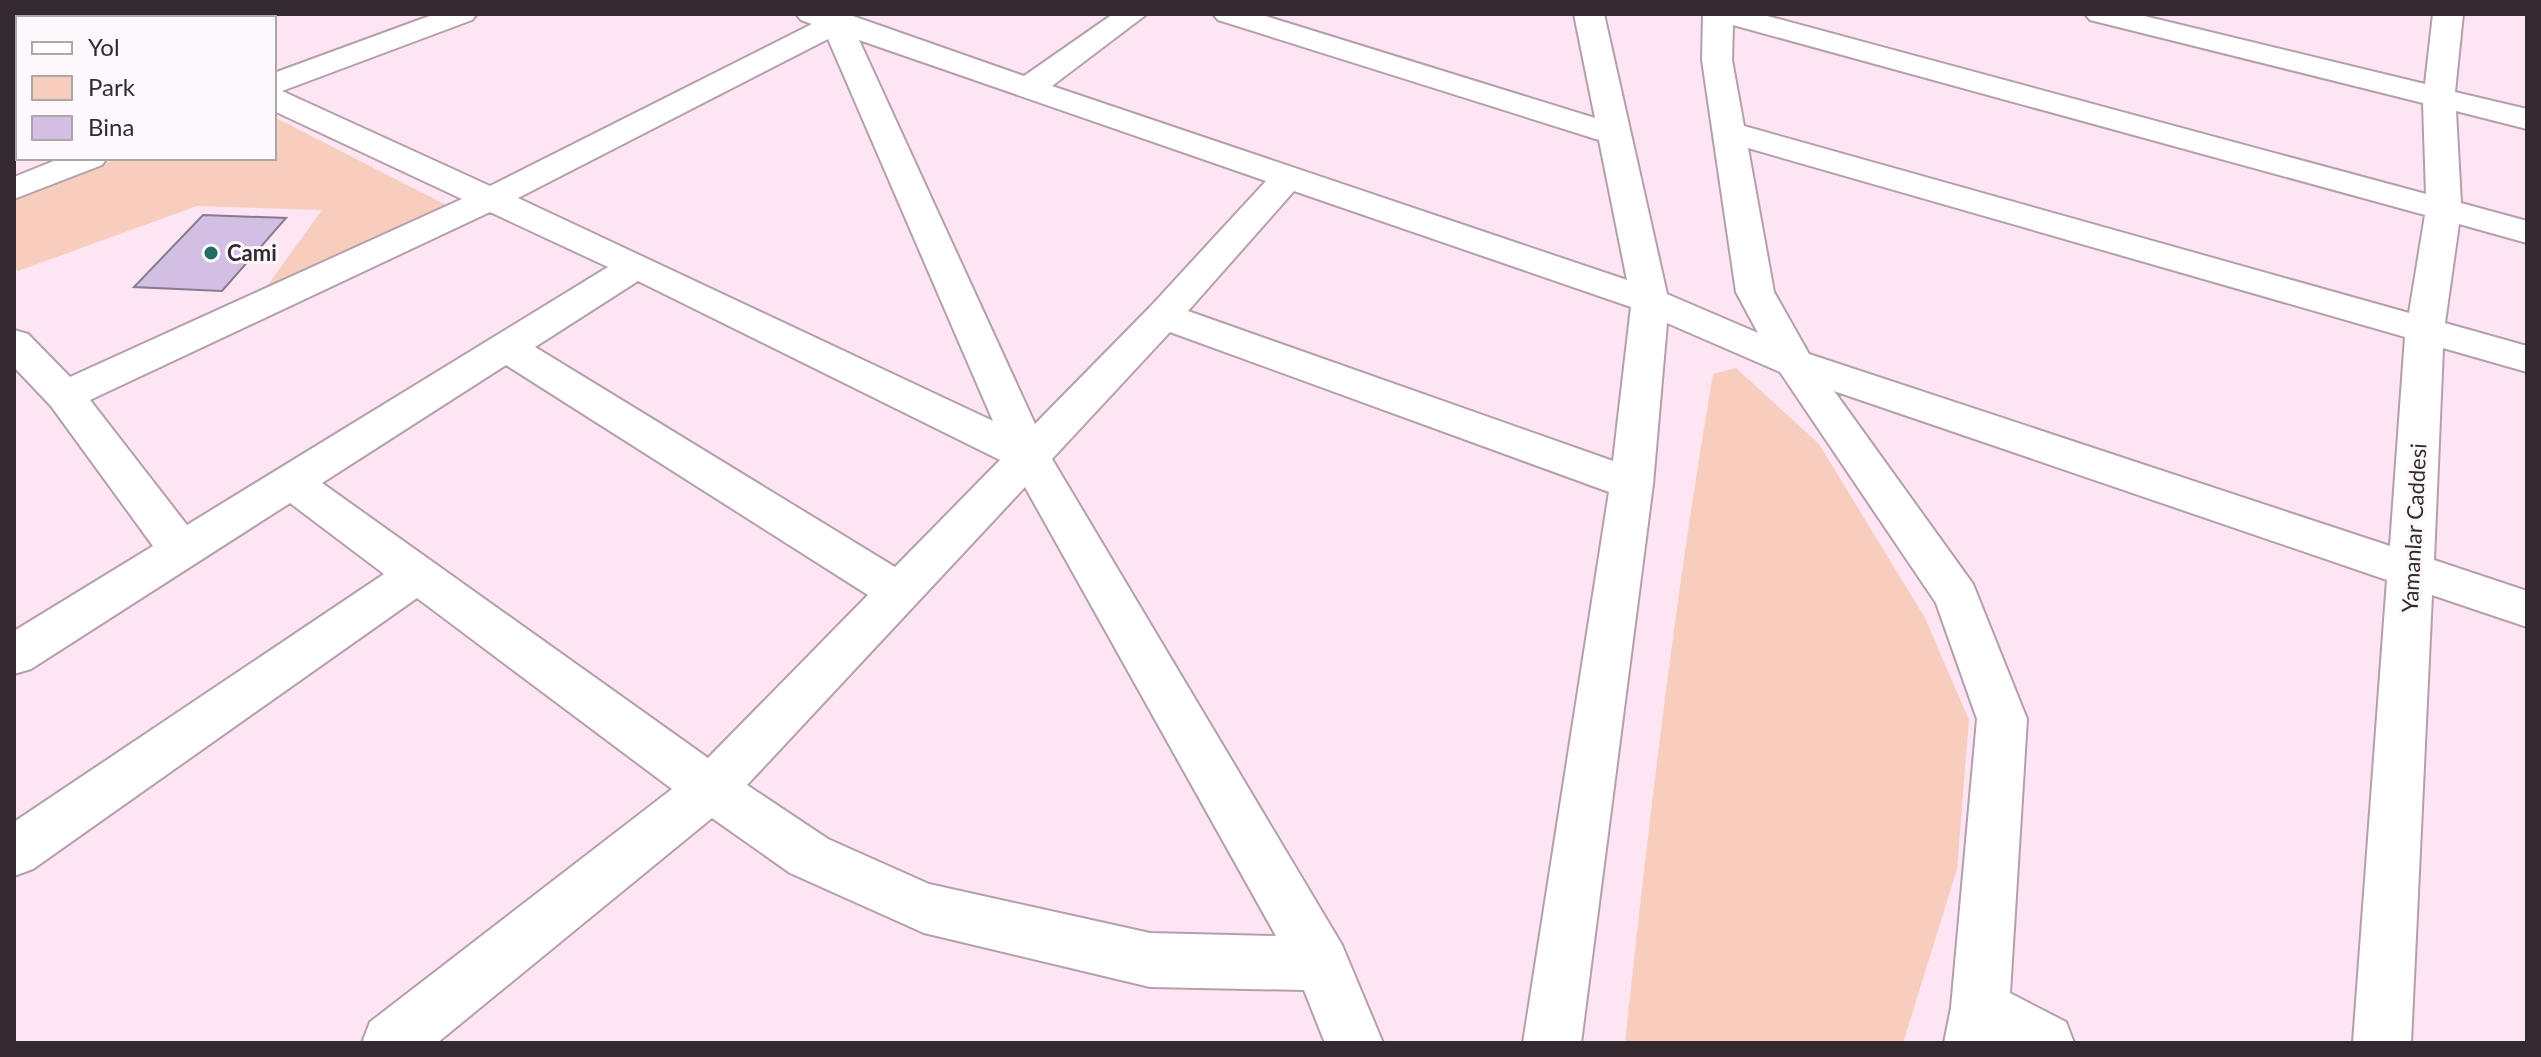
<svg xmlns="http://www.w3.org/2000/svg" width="2541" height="1057" font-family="Lato,sans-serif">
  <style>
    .green { fill: #f7cdbd }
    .building { fill: #d3bee4; stroke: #867b8f; stroke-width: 2 }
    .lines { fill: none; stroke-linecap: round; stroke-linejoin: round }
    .minor-casing { stroke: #b59fac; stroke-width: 4 }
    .minor { fill: #fff; fill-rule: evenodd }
    .poi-dot { fill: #246d66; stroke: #fdf8fb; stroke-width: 3 }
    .labels { text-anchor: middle; stroke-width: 6; stroke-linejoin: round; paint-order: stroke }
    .poi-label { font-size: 22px; font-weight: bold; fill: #332a2f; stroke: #fdf8fb; text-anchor: start }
    .street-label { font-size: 22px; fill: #332a2f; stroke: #fdf8fb }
  </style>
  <rect width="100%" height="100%" fill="#fde5f3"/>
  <g class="green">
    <path d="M274 117 448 206 265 289 322 210 197 206 18 271 14 267V199L119 158H274Z"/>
    <path d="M1736 368 1819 444 1925 618 1969 720 1957 869 1903 1043H1625C1649 819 1675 596 1713 374Z"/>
  </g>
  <path class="building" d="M203 215 286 218 222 291 134 287Z"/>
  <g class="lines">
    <defs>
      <g id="minor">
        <path d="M107 14H143L140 18H104Z"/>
        <path d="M435 14H477L472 20 282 91 490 186 812 24 801 20 796 14H847L1024 76 1113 14H1147L1052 86 1627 280 1599 140 1218 20 1213 14H1259L1595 118 1574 14H1604L1667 294 1758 333 1736 292 1702 60 1703 14H1760L2426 194 2423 103 2090 20 2085 14H2136L2425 84 2433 14H2463L2455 92 2527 109V129L2456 111 2461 203 2527 221V243L2459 224 2445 323 2527 346V372L2443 348 2434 560 2527 591V627L2432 595 2411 1043H2353L2387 580 1834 391 1973 584 2027 719 2010 993 2066 1022 2074 1043H1944L1951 1008 1977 719 1936 603 1780 372 1667 323 1653 484 1581 1043H1523L1609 492 1170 332 1052 459 1342 945 1383 1043H1325L1304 990 1150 987 924 933 790 873 712 818 437 1043H362L370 1022 672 789 417 598 33 869 14 876V822L384 574 290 503 31 669 14 674V631L153 546 51 406 14 367V330L28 334 70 377 462 199 274 111V73ZM1733 25 2425 215 2409 313 1744 126 1732 60ZM828 39 993 421 518 198ZM859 40 1266 181 1150 307 1035 424ZM1748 148 2405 337 2390 546 1809 354 1774 292ZM1294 191 1631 307 1613 461 1188 311ZM490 212 608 267 187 525 90 400ZM638 281 1000 460 895 567 535 347ZM506 365 868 595 708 758 322 483ZM1025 487 1276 936 1150 933 929 884 828 839 747 785Z"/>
        <path d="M18 57V76L14 77V58Z"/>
        <path d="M61 158H107L102 165 14 199V177Z"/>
      </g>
    </defs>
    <use href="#minor" class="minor-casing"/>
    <use href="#minor" class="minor"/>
  </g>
  <circle class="poi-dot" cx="211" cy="253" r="8"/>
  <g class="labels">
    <g class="poi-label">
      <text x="227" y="261">Cami</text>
    </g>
    <g class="street-label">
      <text transform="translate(2414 528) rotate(-87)" y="8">Yamanlar Caddesi</text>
    </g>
  </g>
  <rect width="2541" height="1057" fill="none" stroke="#332a2f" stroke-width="32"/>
  <rect x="16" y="16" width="260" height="144" fill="#fdf8fb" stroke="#aca6a9" stroke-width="2"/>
  <rect x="32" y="42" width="40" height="12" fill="#ffffff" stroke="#aca6a9" stroke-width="2"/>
  <text x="88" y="56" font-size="24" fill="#332a2f">Yol</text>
  <rect x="32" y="76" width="40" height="24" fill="#f7cdbd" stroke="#aca6a9" stroke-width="2"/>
  <text x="88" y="96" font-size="24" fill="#332a2f">Park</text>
  <rect x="32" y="116" width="40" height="24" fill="#d3bee4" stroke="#aca6a9" stroke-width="2"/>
  <text x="88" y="136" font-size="24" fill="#332a2f">Bina</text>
</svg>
